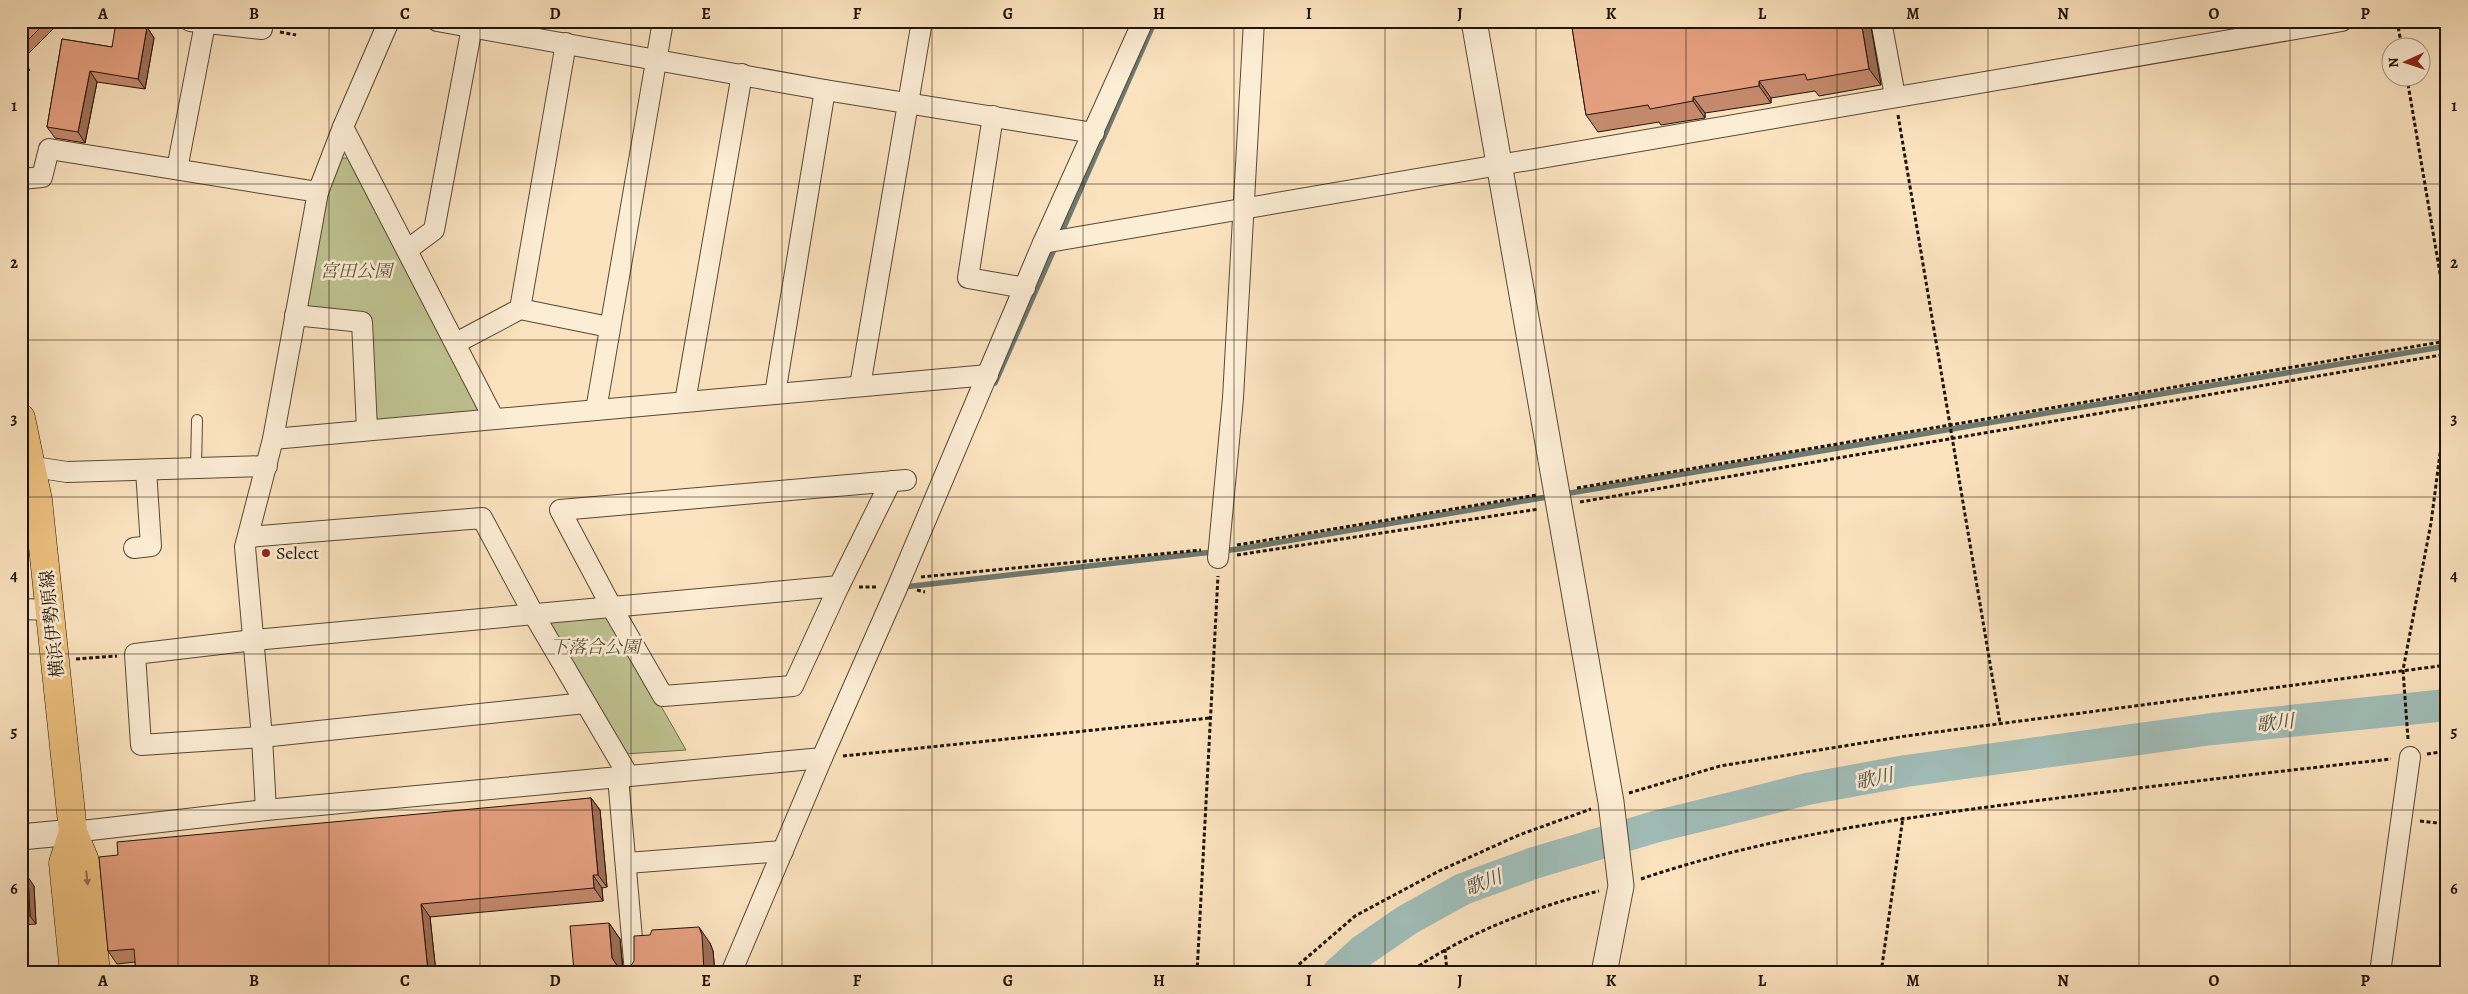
<svg xmlns="http://www.w3.org/2000/svg" width="2468" height="994" font-family="Alegreya,'Noto Serif JP',serif">
  <style>
    .green { fill: #bfc391; stroke: #706c4c }
    .lines { fill: none; stroke-linecap: round; stroke-linejoin: round }
    .stream { stroke: #6d7971; stroke-width: 5.5 }
    .river { stroke: #a0bdb8; stroke-width: 32 }
    .service-casing { stroke: #574834; stroke-width: 12 }
    .minor-casing { stroke: #574834; stroke-width: 22 }
    .tertiary-casing { stroke: #574834; stroke-width: 27 }
    .primary-casing { stroke: #201406; stroke-width: 29 }
    .path { stroke: #201406; stroke-width: 3; stroke-dasharray: 4 2.5; stroke-linecap: butt }
    .service { stroke: #fcedd5; stroke-width: 10 }
    .minor { stroke: #fcedd5; stroke-width: 20 }
    .tertiary { stroke: #fcedd5; stroke-width: 25 }
    .primary { stroke: #eec280; stroke-width: 28 }
    .wall { fill: #c58a6e; stroke: #201406 }
    .shaded-wall { fill: #a0705a; stroke: #201406 }
    .building { fill: #e5a080; stroke: #201406 }
    .oneway { fill: #917449 }
    .grid { fill: none; stroke: #201406; stroke-width: 1; stroke-opacity: 0.55 }
    .poi-dot { fill: #8f2418; stroke: #fcedd5; stroke-width: 2 }
    .labels { text-anchor: middle; stroke-width: 5; stroke-linejoin: round; paint-order: stroke }
    .park-label { font-size: 18px; font-style: italic; fill: #585137; stroke: #fcedd5 }
    .poi-label { font-size: 18px; fill: #201406; stroke: #fcedd5; text-anchor: start }
    .street-label { font-size: 18px; fill: #201406; stroke: #fcedd5 }
    .water-label { font-size: 19px; font-style: italic; fill: #4d4f44; stroke: #fcedd5 }
    .neatline { fill: none; stroke: #201406; stroke-width: 2 }
    .grid-label { font-size: 16px; text-anchor: middle; font-weight: bold; fill: #201406 }
  </style>
  <rect width="100%" height="100%" fill="#fbe3bf"/>
  <filter id="stains"><feTurbulence type="fractalNoise" baseFrequency=".004" numOctaves="4"/><feColorMatrix values="0 0 0 0 .2 0 0 0 0 .09 0 0 0 0 .02 0 0 0 .5 -.17"/></filter>
  <radialGradient id="worn" r=".72"><stop offset=".6" stop-color="#630" stop-opacity="0"/><stop offset="1" stop-color="#630" stop-opacity=".3"/></radialGradient>
  <g class="green">
    <path d="M337 158H348L482 405 476 415 375 424 366 319 302 311 323 196Z"/>
    <path d="M608 613 686 750 625 754 546 621Z"/>
  </g>
  <g class="lines">
    <g class="stream">
      <path d="M1060 236 1155 21"/>
      <path d="M995 383 1056 245"/>
      <path d="M1564 494 2447 346"/>
      <path d="M904 587 1239 549 1553 496"/>
    </g>
    <path class="river" d="M1338 973 1362 951 1407 920 1463 889 1534 863 1658 826 1744 805 1807 789 1906 771 2212 729 2447 705"/>
    <defs>
      <path id="service" d="M196 468 197 420"/>
      <g id="minor">
        <path d="M190 21 262 29 256 21"/>
        <path d="M437 21 825 90 1094 133"/>
        <path d="M1881 21 1895 96"/>
        <path d="M993 116 968 278 1025 288"/>
        <path d="M343 127 494 419"/>
        <path d="M177 169 205 24"/>
        <path d="M21 179 42 177 49 149 318 192"/>
        <path d="M1043 243 2342 21"/>
        <path d="M407 250 434 230 472 27"/>
        <path d="M520 309 566 43"/>
        <path d="M295 315 362 322 367 429"/>
        <path d="M456 343 520 309 609 327"/>
        <path d="M860 386 922 21"/>
        <path d="M775 394 825 90"/>
        <path d="M685 402 742 74"/>
        <path d="M596 410 663 21"/>
        <path d="M273 439 988 375"/>
        <path d="M21 465 67 472 267 466"/>
        <path d="M891 481 839 586 793 686 663 696 611 606 560 510 906 480"/>
        <path d="M248 537 482 518 534 615 628 775"/>
        <path d="M134 548 151 546 146 470"/>
        <path d="M1218 558 1233 398 1254 21"/>
        <path d="M21 609 51 610"/>
        <path d="M585 703 262 737 141 745 135 654 254 640 839 586"/>
        <path d="M618 777 635 973"/>
        <path d="M266 810 262 737 245 547 273 439 318 192 343 127 389 21"/>
        <path d="M73 832 266 810 822 758 897 588 1043 243 1143 21"/>
        <path d="M627 863 783 851"/>
        <path d="M731 973 822 758"/>
        <path d="M2380 973 2410 757"/>
      </g>
      <g id="tertiary">
        <path d="M1474 21 1611 802 1621 886 1604 973"/>
        <path d="M21 837 73 832"/>
      </g>
      <g id="primary">
        <path d="M21 418 38 500 73 832 85 861 96 973"/>
        <path d="M73 832 63 863 74 973"/>
      </g>
    </defs>
    <use href="#service" class="service-casing"/>
    <use href="#minor" class="minor-casing"/>
    <use href="#tertiary" class="tertiary-casing"/>
    <use href="#primary" class="primary-casing"/>
    <g class="path">
      <path d="M2397 21 2402 48"/>
      <path d="M280 32 296 35"/>
      <path d="M2407 78 2447 315"/>
      <path d="M1898 115 2000 723"/>
      <path d="M1577 488 2447 341"/>
      <path d="M1580 502 2447 354"/>
      <path d="M1237 545 1537 495"/>
      <path d="M1237 555 1539 509"/>
      <path d="M921 577 1201 550"/>
      <path d="M859 587H878"/>
      <path d="M917 590 925 592"/>
      <path d="M76 659 117 656"/>
      <path d="M2408 739 2403 670 2431 523 2447 400"/>
      <path d="M2427 754 2447 751"/>
      <path d="M843 756 1210 718"/>
      <path d="M1629 793 1720 766 1906 736 2447 665"/>
      <path d="M2420 821 2447 824"/>
      <path d="M1641 879C1767 836 1902 818 2034 801 2153 786 2272 772 2391 759"/>
      <path d="M1445 949 1447 973"/>
      <path d="M1197 973 1218 576"/>
      <path d="M1289 973 1355 916 1439 871 1519 835 1591 809"/>
      <path d="M1408 973C1467 933 1530 908 1599 891"/>
      <path d="M1881 973 1903 817"/>
    </g>
    <use href="#service" class="service"/>
    <use href="#minor" class="minor"/>
    <use href="#tertiary" class="tertiary"/>
    <use href="#primary" class="primary"/>
  </g>
  <g class="wall">
    <path d="M21 21H61L22 60 30 70 21 78Z"/>
    <path d="M1571 21H1870L1881 85 1819 96 1815 91 1771 98V103L1705 113V118L1661 125 1659 122 1598 132 1586 115Z"/>
    <path d="M147 27 154 38 145 89 97 82 85 143 55 138 47 127 62 39 112 47Z"/>
    <path d="M591 798 600 810 607 887 602 888 603 901 430 917 436 973H136L135 962 117 964 108 951 118 855Z"/>
    <path d="M21 878 34 886 36 924 21 925Z"/>
    <path d="M609 923 620 939 623 968H624L710 943 713 951 715 973H575L574 971Z"/>
  </g>
  <g class="shaded-wall">
    <path d="M1861 21H1870L1881 85 1869 69Z"/>
    <path d="M147 27 154 38 145 89 138 79Z"/>
    <path d="M90 71 97 82 85 143 78 132Z"/>
    <path d="M1759 81 1771 98V103L1759 86Z"/>
    <path d="M1693 97 1705 113V118L1693 101Z"/>
    <path d="M591 798 600 810 607 887 598 875Z"/>
    <path d="M593 875 602 888 603 901 594 888Z"/>
    <path d="M28 877 34 886 36 924 30 916Z"/>
    <path d="M421 904 430 917 436 973H429L428 971Z"/>
    <path d="M609 923 620 939 623 973H622L612 958Z"/>
    <path d="M699 927 710 943 713 951 715 973H706L704 971Z"/>
  </g>
  <g class="building">
    <path d="M21 21H47L21 47Z"/>
    <path d="M1571 21H1861L1869 69 1807 80 1805 74 1759 81V86L1693 97V101L1650 109 1648 105 1586 115Z"/>
    <path d="M116 22 147 27 138 79 90 71 78 132 47 127 62 39 112 47Z"/>
    <path d="M591 798 598 875H593L594 888 421 904 428 971 414 973H136L134 949 108 951 99 857 118 855 117 842Z"/>
    <path d="M28 877 30 916H21V878Z"/>
    <path d="M609 923 612 958 618 967 624 968 630 967 634 961V936L650 935 652 930 699 927 702 935 704 971 687 972 688 973H579V971H574L570 926Z"/>
  </g>
  <defs><path id="oneway-solid" d="M-6-.8H1V-3.2L6.5 0L1 3.2V.8H-6Z" transform="scale(1.25)"/></defs>
  <use class="oneway" href="#oneway-solid" transform="translate(87 878) rotate(84)"/>
  <path class="grid" d="M178 21V973M329 21V973M480 21V973M631 21V973M782 21V973M932 21V973M1083 21V973M1234 21V973M1385 21V973M1536 21V973M1686 21V973M1837 21V973M1988 21V973M2139 21V973M2290 21V973M21 184H2447M21 340H2447M21 497H2447M21 654H2447M21 810H2447"/>
  <circle class="poi-dot" cx="266" cy="553" r="5"/>
  <g class="labels">
    <g class="park-label">
      <text x="356" y="277">宮田公園</text>
      <text x="595" y="653">下落合公園</text>
    </g>
    <g class="poi-label">
      <text x="276" y="559">Select</text>
    </g>
    <g class="street-label">
      <text transform="translate(52 624) rotate(-96)" y="6">横浜伊勢原線</text>
    </g>
    <g class="water-label">
      <text transform="translate(2275 722) rotate(-6)" y="7">歌川</text>
      <text transform="translate(1874 778) rotate(-12)" y="7">歌川</text>
      <text transform="translate(1483 882) rotate(-21)" y="7">歌川</text>
    </g>
  </g>
  <rect width="2468" height="994" fill="none" stroke="#fbe3bf" stroke-width="55"/>
  <g transform="translate(2406 62) rotate(267)"><circle r="24" fill="#fcedd5" stroke="#a49682"/>
  <path d="M0-4L9 19L0 12L-9 19Z" fill="#8f2418"/>
  <text y="-8" font-size="14" font-weight="bold" text-anchor="middle" fill="#201406">N</text>
  </g>
  <rect x="28" y="28" width="2412" height="938" class="neatline"/>
  <g class="grid-label">
    <text x="103" y="19">A</text>
    <text x="254" y="19">B</text>
    <text x="405" y="19">C</text>
    <text x="555" y="19">D</text>
    <text x="706" y="19">E</text>
    <text x="857" y="19">F</text>
    <text x="1008" y="19">G</text>
    <text x="1159" y="19">H</text>
    <text x="1309" y="19">I</text>
    <text x="1460" y="19">J</text>
    <text x="1611" y="19">K</text>
    <text x="1762" y="19">L</text>
    <text x="1913" y="19">M</text>
    <text x="2063" y="19">N</text>
    <text x="2214" y="19">O</text>
    <text x="2365" y="19">P</text>
    <text x="14" y="111">1</text>
    <text x="2454" y="111">1</text>
    <text x="14" y="268">2</text>
    <text x="2454" y="268">2</text>
    <text x="14" y="424">3</text>
    <text x="2454" y="424">3</text>
    <text x="14" y="581">4</text>
    <text x="2454" y="581">4</text>
    <text x="14" y="737">5</text>
    <text x="2454" y="737">5</text>
    <text x="14" y="894">6</text>
    <text x="2454" y="894">6</text>
    <text x="103" y="986">A</text>
    <text x="254" y="986">B</text>
    <text x="405" y="986">C</text>
    <text x="555" y="986">D</text>
    <text x="706" y="986">E</text>
    <text x="857" y="986">F</text>
    <text x="1008" y="986">G</text>
    <text x="1159" y="986">H</text>
    <text x="1309" y="986">I</text>
    <text x="1460" y="986">J</text>
    <text x="1611" y="986">K</text>
    <text x="1762" y="986">L</text>
    <text x="1913" y="986">M</text>
    <text x="2063" y="986">N</text>
    <text x="2214" y="986">O</text>
    <text x="2365" y="986">P</text>
  </g>
  <rect width="100%" height="100%" filter="url(#stains)"/>
  <rect width="100%" height="100%" fill="url(#worn)"/>
</svg>
